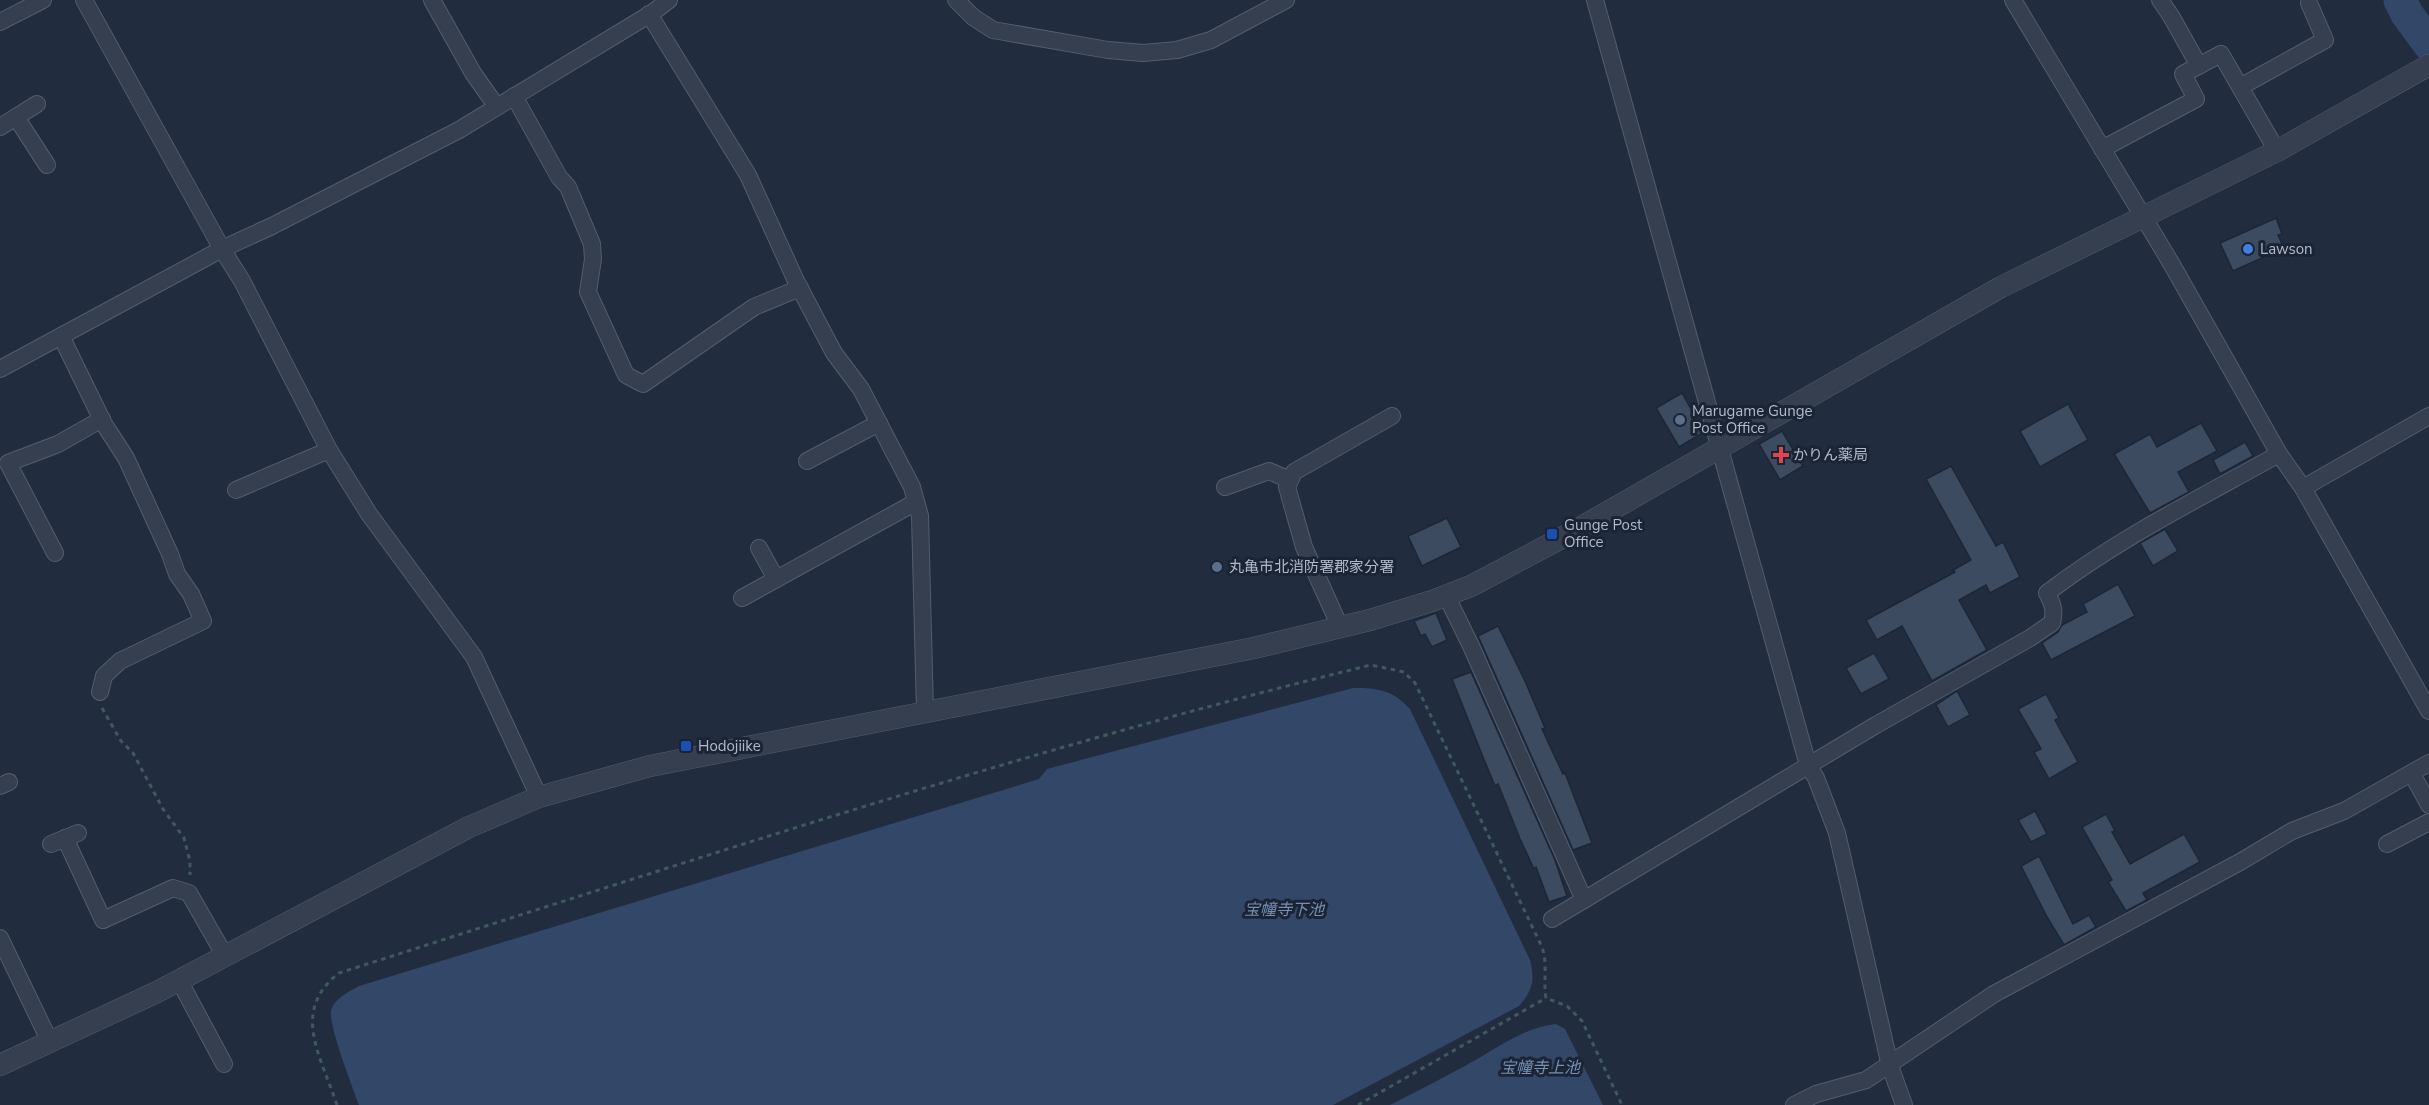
<svg xmlns="http://www.w3.org/2000/svg" width="2429" height="1105" font-family="'Nunito Sans','Noto Sans JP',sans-serif">
  <style>
    .water { fill: #334768 }
    .lines { fill: none; stroke-linecap: round; stroke-linejoin: round }
    .river { stroke: #334768; stroke-width: 33 }
    .building { fill: #3c4b5f; stroke: #1c2636; stroke-width: 1.5 }
    .minor-casing { stroke: #535d6d; stroke-width: 18 }
    .tertiary-casing { stroke: #535d6d; stroke-width: 22 }
    .path { stroke: #41595d; stroke-width: 3; stroke-dasharray: 4.5 4.5; stroke-linecap: butt }
    .minor { stroke: #353f4f; stroke-width: 16 }
    .tertiary { stroke: #353f4f; stroke-width: 21 }
    .shop-dot { fill: #3f7fe0; stroke: #1a2434; stroke-width: 2 }
    .service-dot { fill: #5c6f8a; stroke: #1a2434; stroke-width: 2 }
    .health-dot { fill: #e0444e; stroke: #1a2434; stroke-width: 2 }
    .transit-dot { fill: #1a4fb4; stroke: #1a2434; stroke-width: 2 }
    .labels { text-anchor: middle; stroke-width: 6; stroke-linejoin: round; paint-order: stroke }
    .poi-label { font-size: 15px; fill: #b1baca; stroke: #1a2434; text-anchor: start }
    .water-label { font-size: 16px; font-style: italic; fill: #758fb5; stroke: #1a2434 }
  </style>
  <rect width="100%" height="100%" fill="#212d3f"/>
  <g class="water">
    <path d="M1353 688C1378 688 1393 690 1410 709L1530 960C1535 980 1533 990 1519 1006L1333 1105H359C353 1088 328 1025 331 1010 335 998 349 992 359 986L1039 779 1047 769Z"/>
    <path d="M1556 1024 1565 1029 1603 1105H1390C1417 1091 1445 1077 1472 1062 1499 1047 1525 1027 1556 1024Z"/>
  </g>
  <g class="lines">
    <path class="river" d="M2400 0 2407 14 2429 44"/>
  </g>
  <g class="building">
    <path d="M2276 218 2282 234 2278 235 2284 248 2233 271 2220 243Z"/>
    <path d="M1682 393 1704 432 1679 447 1656 408Z"/>
    <path d="M2068 404 2088 440 2040 467 2020 431Z"/>
    <path d="M2201 423 2217 451 2178 472 2189 492 2150 513 2114 454 2150 434 2157 447Z"/>
    <path d="M1782 431 1803 466 1780 480 1759 444Z"/>
    <path d="M2245 442 2253 456 2220 474 2213 460Z"/>
    <path d="M1951 466 1996 546 2003 542 2020 577 1990 593 1986 585 1959 600 1987 650 1932 681 1902 626 1877 640 1866 620 1955 572 1953 570 1971 560 1926 479Z"/>
    <path d="M1447 518 1461 547 1422 566 1408 536Z"/>
    <path d="M2165 529 2178 551 2153 566 2140 543Z"/>
    <path d="M2118 584 2135 616 2051 660 2042 643 2058 632 2062 625 2087 612 2083 604Z"/>
    <path d="M1436 613 1447 640 1432 647 1425 634 1421 636 1414 621Z"/>
    <path d="M1498 626 1525 681 1545 728 1542 729 1563 774 1565 773 1592 843 1573 850 1478 636Z"/>
    <path d="M1874 653 1889 679 1861 694 1846 668Z"/>
    <path d="M1471 672 1555 860 1567 896 1549 902 1536 867 1534 869 1520 839 1498 784 1495 786 1485 762 1452 679Z"/>
    <path d="M1957 691 1970 715 1948 727 1936 705Z"/>
    <path d="M2046 694 2059 718 2055 720 2078 762 2049 779 2034 752 2041 749 2018 709Z"/>
    <path d="M2035 811 2047 834 2031 842 2018 820Z"/>
    <path d="M2106 814 2115 831 2112 832 2130 864 2184 834 2200 862 2143 893 2147 900 2126 911 2108 882 2112 880 2082 827Z"/>
    <path d="M2039 856 2073 924 2089 915 2096 927 2064 945 2047 917 2021 866Z"/>
  </g>
  <g class="lines">
    <defs>
      <g id="minor">
        <path d="M84 0 222 249 242 281 329 450 369 514 474 657 539 797"/>
        <path d="M432 0 473 73 497 107"/>
        <path d="M956 0 973 17 993 30 1108 50 1143 53 1177 50 1211 40 1286 0"/>
        <path d="M1595 0 1808 765 1816 778 1837 833 1890 1066 1904 1105"/>
        <path d="M2013 0 2171 263 2279 454 2303 488 2429 711"/>
        <path d="M2160 0 2171 16 2199 66"/>
        <path d="M649 14 748 175 796 281 834 353 861 389 912 487 920 516 925 712"/>
        <path d="M0 22 43 0"/>
        <path d="M2240 87 2325 40 2309 3"/>
        <path d="M514 96 559 177 568 187 592 244 593 259 588 292 626 375 643 384 754 307 800 288"/>
        <path d="M16 117 47 165"/>
        <path d="M0 127 37 104"/>
        <path d="M2102 149 2196 99 2183 74 2221 54 2277 151"/>
        <path d="M61 336 104 424 126 458 170 554 177 574 191 594 203 621 120 661 104 676 100 692"/>
        <path d="M0 369 222 249 272 226 459 130 652 13 669 0"/>
        <path d="M807 461 879 423"/>
        <path d="M1225 487 1269 471 1290 480"/>
        <path d="M2303 488 2429 416"/>
        <path d="M236 490 329 450"/>
        <path d="M759 548 776 579"/>
        <path d="M55 553 8 463 58 444 102 419"/>
        <path d="M1446 595 1471 646 1584 900"/>
        <path d="M742 598 916 502"/>
        <path d="M1340 627 1304 547 1287 487 1294 472 1392 416"/>
        <path d="M2412 774 2429 805"/>
        <path d="M0 786 9 782"/>
        <path d="M65 838 103 920 173 888 189 893 225 956"/>
        <path d="M51 844 78 833"/>
        <path d="M2387 844 2429 822"/>
        <path d="M1552 919 1876 725 2030 638 2052 623C2055 611 2053 604 2047 593 2119 538 2200 498 2279 454"/>
        <path d="M0 938 50 1042"/>
        <path d="M179 980 224 1064"/>
        <path d="M1794 1105 1816 1094 1866 1080 1994 994 2240 862 2292 831 2344 811 2429 763"/>
      </g>
      <path id="tertiary" d="M0 1065 157 992 469 827 539 797 650 766 1254 648 1370 620 1432 601 1471 586 1571 533 2001 287 2277 151 2429 65"/>
    </defs>
    <use href="#minor" class="minor-casing"/>
    <use href="#tertiary" class="tertiary-casing"/>
    <g class="path">
      <path d="M102 708 121 741 133 753 163 809 184 838 190 861V875"/>
      <path d="M337 1105C321 1056 290 1011 339 973 682 864 1022 750 1371 665L1404 672 1415 683 1542 947C1548 964 1543 981 1546 998L1567 1006 1582 1021 1622 1105"/>
      <path d="M1358 1105 1546 998"/>
    </g>
    <use href="#minor" class="minor"/>
    <use href="#tertiary" class="tertiary"/>
  </g>
  <circle class="shop-dot" cx="2248" cy="249" r="6"/>
  <g class="service-dot">
    <circle cx="1680" cy="420" r="6"/>
    <circle cx="1217" cy="567" r="6"/>
  </g>
  <path class="health-dot" d="M1778 446h6v6h6v6h-6v6h-6v-6h-6v-6h6z"/>
  <g class="transit-dot">
    <rect x="1546" y="528" width="12" height="12" rx="3"/>
    <rect x="680" y="740" width="12" height="12" rx="3"/>
  </g>
  <g class="labels">
    <g class="poi-label">
      <text x="2260" y="254">Lawson</text>
      <text x="1692" y="416">Marugame Gunge<tspan x="1692" dy="17">Post Office</tspan></text>
      <text x="1793" y="460">かりん薬局</text>
      <text x="1564" y="530">Gunge Post<tspan x="1564" dy="17">Office</tspan></text>
      <text x="1229" y="572">丸亀市北消防署郡家分署</text>
      <text x="698" y="751">Hodojiike</text>
    </g>
    <g class="water-label">
      <text x="1284" y="915">宝幢寺下池</text>
      <text x="1540" y="1073">宝幢寺上池</text>
    </g>
  </g>
</svg>
